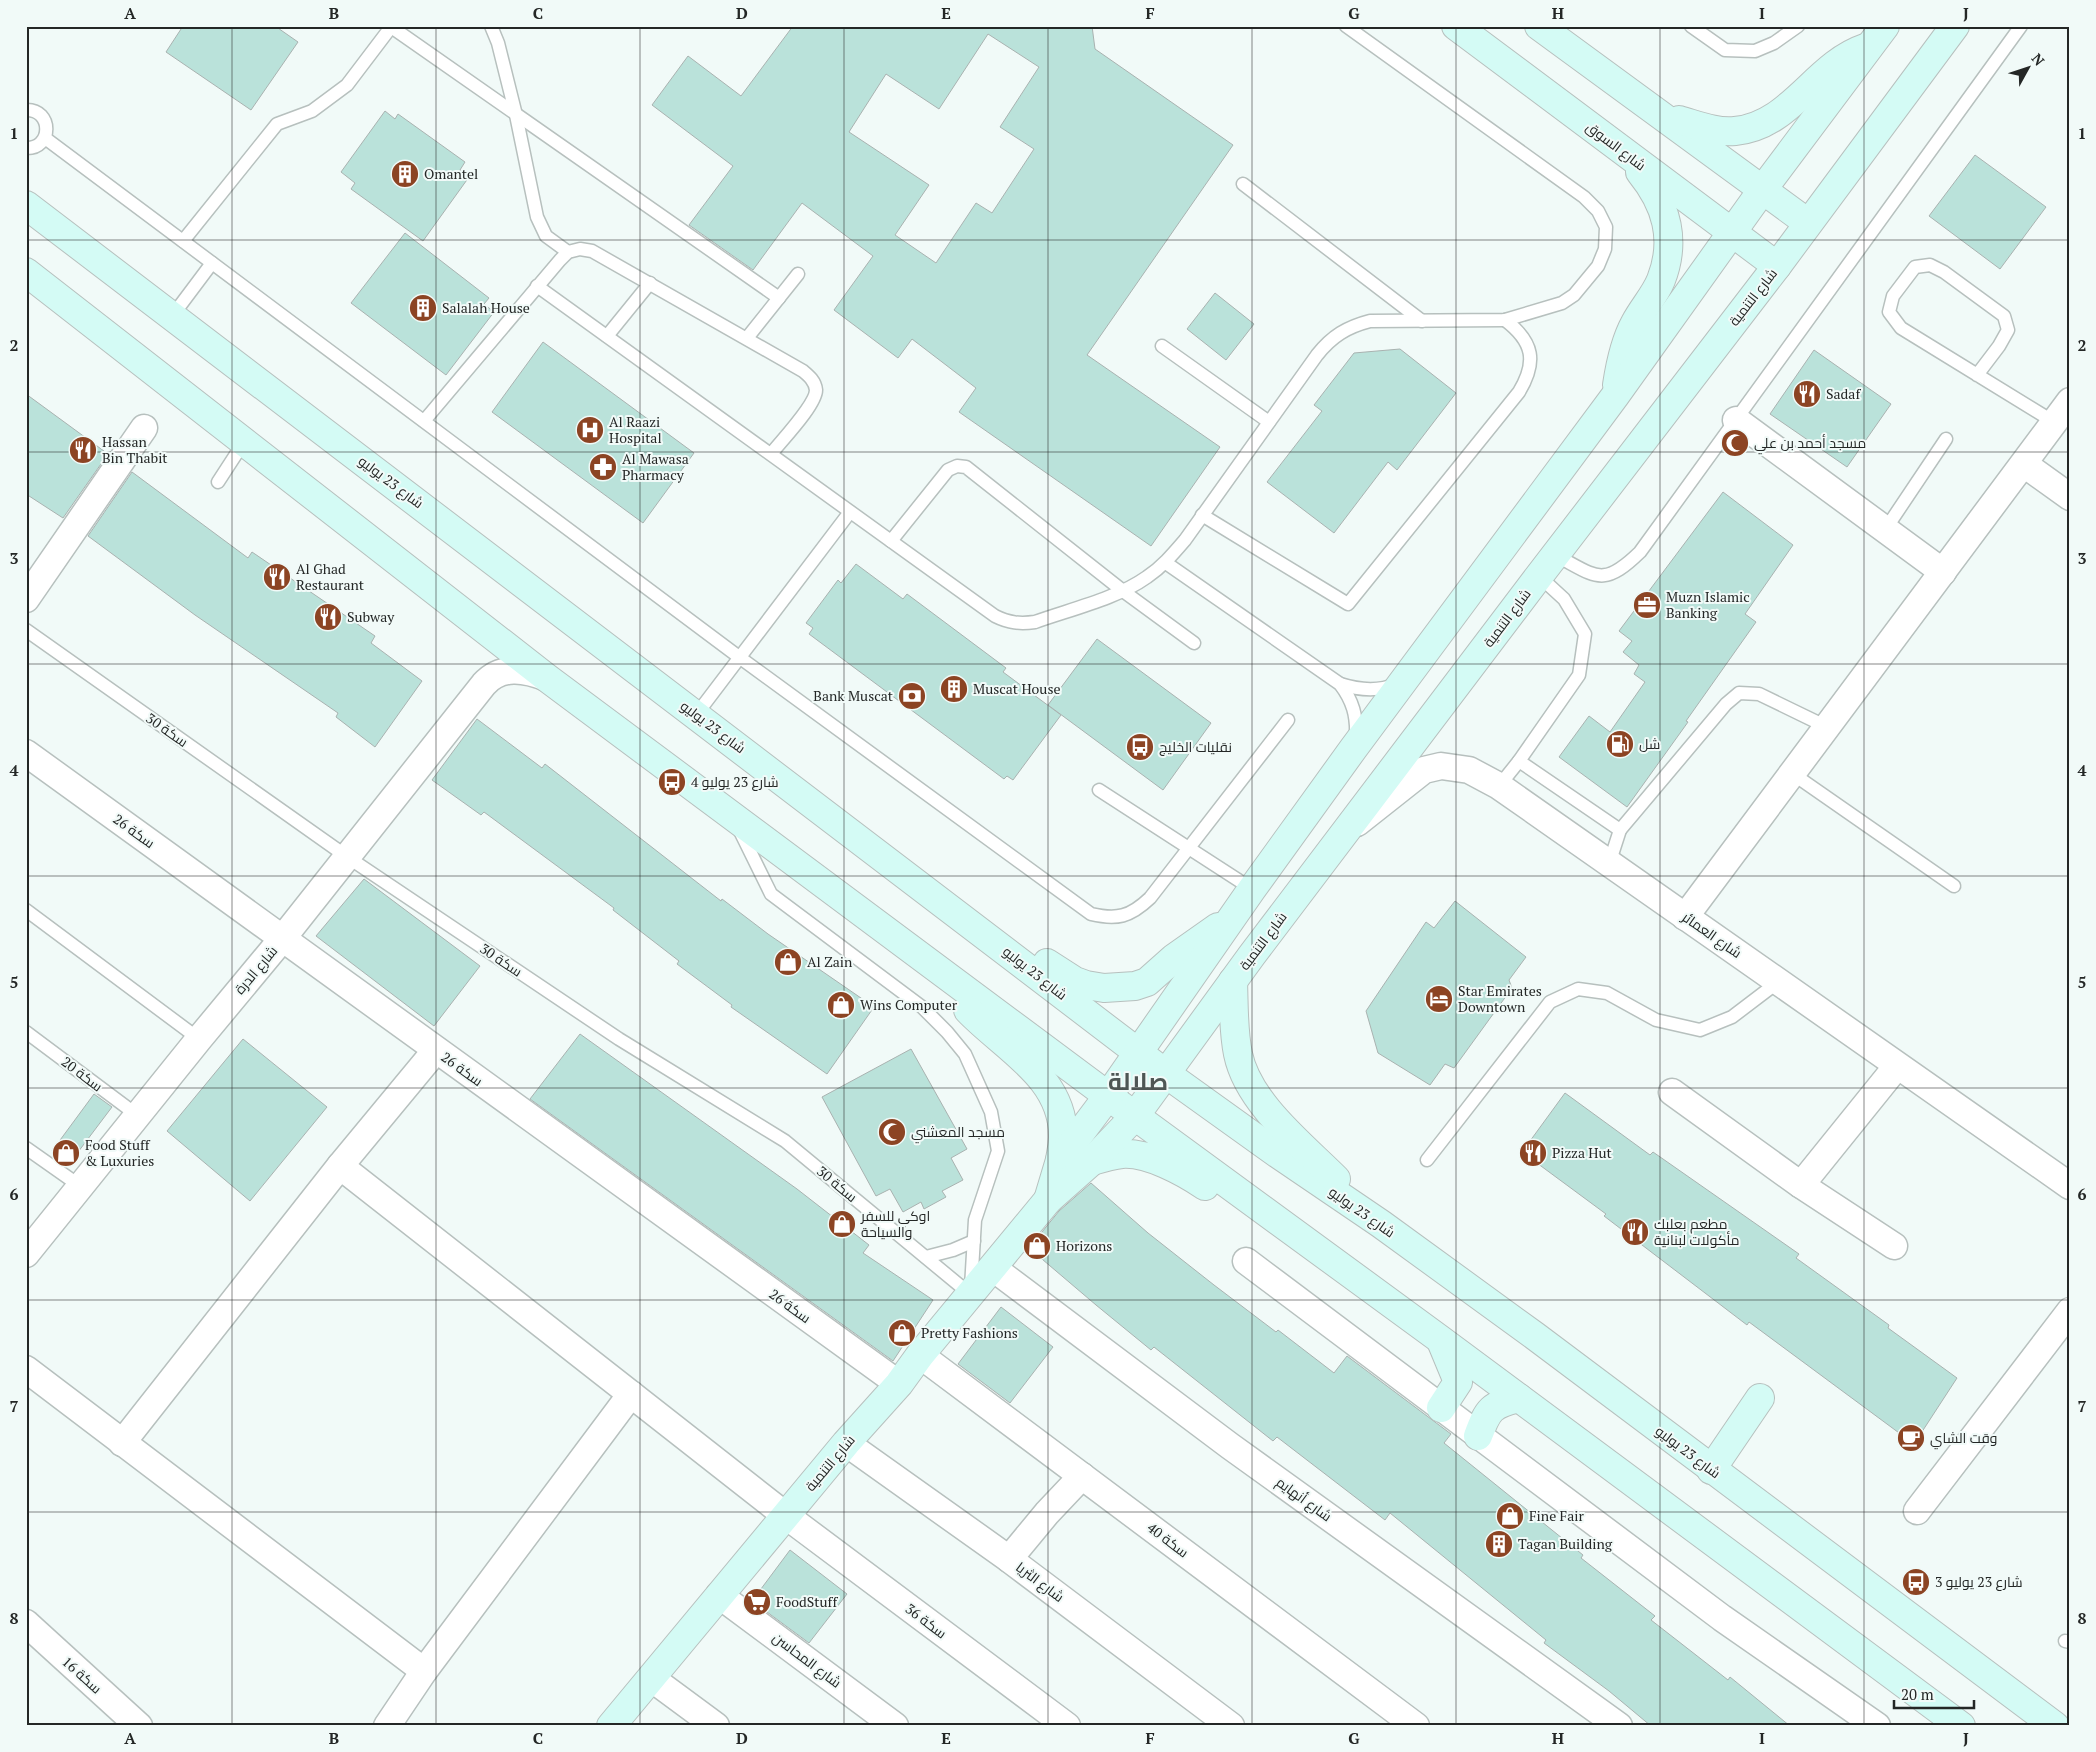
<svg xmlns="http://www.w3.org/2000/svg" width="2096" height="1752" font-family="'PT Serif',Cairo,serif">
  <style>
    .building { fill: #bae2da; stroke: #a9b2b0; fill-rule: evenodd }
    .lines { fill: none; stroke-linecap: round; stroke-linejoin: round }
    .lane-casing { stroke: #b7c0be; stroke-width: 15 }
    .street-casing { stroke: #b7c0be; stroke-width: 29 }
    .secondary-casing { stroke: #b7c0be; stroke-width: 30 }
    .lane { stroke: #fff; stroke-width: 12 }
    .street { stroke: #fff; stroke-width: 26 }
    .secondary { stroke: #d4fbf5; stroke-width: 28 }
    .grid { fill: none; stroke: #242726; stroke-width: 1; stroke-opacity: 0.55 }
    .labels { text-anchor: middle; stroke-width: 4; stroke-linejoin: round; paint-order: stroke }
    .street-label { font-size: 14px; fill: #242726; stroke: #f1faf8 }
    .poi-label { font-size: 14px; fill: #242726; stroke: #f1faf8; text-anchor: start }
    .town-label { font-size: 24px; font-weight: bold; fill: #4e5654; stroke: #f1faf8 }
    .neatline { fill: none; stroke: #242726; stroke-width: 2 }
    .grid-label { font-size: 16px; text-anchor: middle; font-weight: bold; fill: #242726 }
  </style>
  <rect width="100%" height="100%" fill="#f1faf8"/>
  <g class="building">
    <path d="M183 26H275L298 42 251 110 166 52Z"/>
    <path d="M793 26H1092L1095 49 1233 145 1087 355 1220 447 1151 546 959 412 976 388 912 339 898 358 834 310 873 256 802 203 753 270 689 225 733 166 652 105 688 56 741 96ZM988 34 1039 67 1000 127 1034 149 992 213 976 203 936 263 895 235 929 185 849 132 886 74 939 109Z"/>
    <path d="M385 111 395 119 398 114 465 162 460 170 469 177 423 241 351 189 355 183 341 172Z"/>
    <path d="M1975 155 2046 207 2000 269 1929 216Z"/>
    <path d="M405 233 489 298 484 304 494 312 446 375 351 303Z"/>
    <path d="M1215 293 1254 324 1226 360 1187 329Z"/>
    <path d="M543 342 694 453 643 523 492 412Z"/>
    <path d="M1400 349 1456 393 1397 470 1388 462 1334 533 1267 482 1322 411 1314 405 1354 353Z"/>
    <path d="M1814 350 1891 404 1847 467 1770 414Z"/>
    <path d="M26 394 108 454 63 518 26 494Z"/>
    <path d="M132 472 248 558 252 552 375 636 371 643 422 681 375 747 336 717 338 713 195 615 88 536Z"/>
    <path d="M1723 492 1793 545 1745 614 1756 622 1686 721 1688 722 1627 807 1559 757 1589 716 1610 732 1645 682 1634 674 1639 665 1623 652 1632 641 1619 631Z"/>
    <path d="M856 564 903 599 907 594 1006 668 1003 672 1061 715 1013 780 1007 776 1004 779 809 634 813 628 806 623 838 580 841 583Z"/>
    <path d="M1097 639 1211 723 1163 790 1048 705Z"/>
    <path d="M477 719 542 768 545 764 721 901 722 899 768 934 874 1007 827 1074 731 1007 732 1005 677 964 679 961 613 910 614 908 484 812 481 815 432 780Z"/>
    <path d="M364 879 480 966 434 1026 316 936Z"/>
    <path d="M1455 901 1526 957 1509 980 1512 988 1454 1068 1445 1064 1430 1085 1378 1053 1366 1011 1426 922 1434 928Z"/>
    <path d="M580 1034 797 1189 869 1245 863 1253 933 1300 893 1361 530 1099Z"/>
    <path d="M243 1039 327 1107 250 1201 167 1131Z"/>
    <path d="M911 1049 967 1149 951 1158 963 1180 942 1191 946 1197 924 1209 921 1202 903 1212 890 1189 876 1196 822 1097Z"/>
    <path d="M1565 1093 1650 1155 1653 1152 1799 1254 1796 1258 1889 1325 1888 1328 1957 1378 1914 1444 1749 1322 1747 1325 1604 1216 1606 1214 1522 1152Z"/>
    <path d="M94 1094 112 1107 69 1164 52 1151Z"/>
    <path d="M1091 1183 1148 1233 1214 1285 1276 1332 1278 1330 1334 1373 1347 1356 1451 1434 1444 1443 1583 1555 1581 1558 1655 1616 1651 1620 1728 1680 1730 1677 1790 1726H1651L1609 1691 1544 1643 1546 1640 1390 1513 1385 1520 1277 1437 1273 1441 1154 1347 1151 1350 1096 1305 1029 1248 1059 1211Z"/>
    <path d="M1001 1307 1053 1347 1010 1403 958 1364Z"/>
    <path d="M790 1550 847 1594 809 1643 752 1601Z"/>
  </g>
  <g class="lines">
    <defs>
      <g id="lane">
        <path d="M390 26 779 298"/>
        <path d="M491 26 498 43 516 115 537 217 546 236 568 252"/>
        <path d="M1691 26 1725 50 1755 51 1774 43 1798 26"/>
        <path d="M26 110C53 109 53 149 26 148"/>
        <path d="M45 138 739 657 1091 914C1117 920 1130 917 1150 898L1288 720"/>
        <path d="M1243 184 1422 321"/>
        <path d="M183 241 277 124 312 111 347 85 391 27"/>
        <path d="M537 286 995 616C1009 623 1020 624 1035 622 1071 609 1116 599 1147 577 1162 567 1173 554 1185 540L1317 355C1332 336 1347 327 1370 321L1505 320 1562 303 1574 295 1598 266 1605 249 1606 227 1598 211 1584 197 1346 26"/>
        <path d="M173 315 212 263"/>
        <path d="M607 336 650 283"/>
        <path d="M747 338 798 274"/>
        <path d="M1162 346 1269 422"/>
        <path d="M1977 375 1999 346 2008 330 2004 316 1944 272 1930 265 1915 267 1893 296 1889 312 1901 328 2054 422"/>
        <path d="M424 421 560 260 568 252 580 249 592 251 803 371C809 376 815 381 816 390 816 405 781 441 771 454"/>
        <path d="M218 482 244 442"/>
        <path d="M1202 515 1348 604 1519 392C1537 362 1534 342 1505 320"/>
        <path d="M1885 530 1946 439"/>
        <path d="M891 541 948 470 957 466 966 467 1123 591 1194 643"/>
        <path d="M1555 555C1596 576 1602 589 1640 552L2021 26"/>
        <path d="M1166 563 1340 684C1353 701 1357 716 1356 737"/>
        <path d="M1539 576 1564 599 1585 634 1579 675 1519 761 1620 830 1609 864"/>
        <path d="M26 630 346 856 619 1039 785 1141 970 1294"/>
        <path d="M1340 684C1359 690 1378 692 1396 684"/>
        <path d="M696 715 850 512"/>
        <path d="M1793 774 1954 886"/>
        <path d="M1499 786 1519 761"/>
        <path d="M1099 790 1252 889"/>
        <path d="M739 829 771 894 922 1007 947 1032 965 1054 991 1112 998 1151 975 1220 971 1287"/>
        <path d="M1620 830 1726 704 1739 693 1759 694 1827 727"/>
        <path d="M26 910 199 1039"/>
        <path d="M26 1032 137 1115"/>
        <path d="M26 1148 80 1186"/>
        <path d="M1427 1160 1550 1002 1578 989 1607 993 1656 1020 1700 1030 1732 1017 1778 982"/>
        <path d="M926 1257 953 1250 974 1241"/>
        <path d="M2065 1641 2070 1642"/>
      </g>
      <g id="street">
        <path d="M1736 420 1943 572"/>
        <path d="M2024 464 2070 497"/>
        <path d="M26 599 144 428"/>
        <path d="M26 753 899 1384"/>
        <path d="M1357 823 1424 770 1441 766 1469 770 1499 786 2070 1186"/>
        <path d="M1685 917 2070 401"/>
        <path d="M1672 1092 1801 1185 1894 1246"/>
        <path d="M340 1166 785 1515 1067 1726"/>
        <path d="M1801 1185 1897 1066"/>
        <path d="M26 1254 199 1039 282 939 484 684C501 665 525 669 547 678"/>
        <path d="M1246 1261 1722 1618 1877 1726"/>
        <path d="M993 1268 1230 1446 1619 1726"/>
        <path d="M920 1355 1416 1726"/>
        <path d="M26 1369 424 1671"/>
        <path d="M122 1443 340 1166 436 1050"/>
        <path d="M846 1443 1009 1559 1231 1726"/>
        <path d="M1917 1511 2070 1311"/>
        <path d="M1009 1559 1047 1513 1082 1476"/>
        <path d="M719 1595 895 1726"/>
        <path d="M26 1623 139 1726"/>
        <path d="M651 1678 716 1726"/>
        <path d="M387 1726 424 1671 631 1394"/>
      </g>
      <g id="secondary">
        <path d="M1456 26 1777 266"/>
        <path d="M1539 26 1808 223"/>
        <path d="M1679 120C1697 125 1716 133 1735 131 1791 126 1815 65 1865 48"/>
        <path d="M26 205 1165 1073 1278 1154 1381 1224 1535 1336 2055 1726"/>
        <path d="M26 272 547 678 1135 1116 1441 1340 1961 1726"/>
        <path d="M1617 385C1620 365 1625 341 1635 323 1643 308 1655 295 1661 280 1677 239 1666 204 1640 172"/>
        <path d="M1047 963 1075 981 1086 985 1104 988 1135 986 1147 982 1174 958 1218 927"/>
        <path d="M1233 981C1234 1005 1233 1030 1238 1054 1248 1103 1302 1145 1336 1179"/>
        <path d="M968 1010C1004 1048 1064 1077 1063 1137 1063 1145 1061 1153 1060 1160"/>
        <path d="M1092 1161C1102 1158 1112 1155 1122 1154 1148 1152 1184 1172 1205 1186"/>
        <path d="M1048 1200 1060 1160 1108 1096 1252 889 1353 749 1615 396 1763 189 1885 26"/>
        <path d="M1441 1408 1458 1382 1441 1341"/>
        <path d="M1478 1436C1488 1409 1491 1405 1519 1398"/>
        <path d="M1711 1470 1760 1398"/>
        <path d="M611 1726 846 1443 899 1384 920 1355 1048 1200 1092 1161 1135 1116 1252 955 1539 576 1777 266 1955 26"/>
      </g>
    </defs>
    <use href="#lane" class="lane-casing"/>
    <use href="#street" class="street-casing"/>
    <use href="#secondary" class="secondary-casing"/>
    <use href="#lane" class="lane"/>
    <use href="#street" class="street"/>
    <use href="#secondary" class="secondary"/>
  </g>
  <path class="grid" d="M232 26V1726M436 26V1726M640 26V1726M844 26V1726M1048 26V1726M1252 26V1726M1456 26V1726M1660 26V1726M1864 26V1726M26 240H2070M26 452H2070M26 664H2070M26 876H2070M26 1088H2070M26 1300H2070M26 1512H2070"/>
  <defs>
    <symbol id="building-disc" viewBox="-11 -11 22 22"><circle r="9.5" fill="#8c4423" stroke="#f1faf8"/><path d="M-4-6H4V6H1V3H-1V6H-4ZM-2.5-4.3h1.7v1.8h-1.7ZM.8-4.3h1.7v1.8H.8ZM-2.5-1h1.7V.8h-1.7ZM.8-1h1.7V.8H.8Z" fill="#fff"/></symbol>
    <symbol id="restaurant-disc" viewBox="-11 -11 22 22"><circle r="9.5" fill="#8c4423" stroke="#f1faf8"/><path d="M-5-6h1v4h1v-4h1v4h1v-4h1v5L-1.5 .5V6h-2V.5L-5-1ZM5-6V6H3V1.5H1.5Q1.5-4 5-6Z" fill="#fff"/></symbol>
    <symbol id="hospital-disc" viewBox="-11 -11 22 22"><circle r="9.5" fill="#8c4423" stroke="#f1faf8"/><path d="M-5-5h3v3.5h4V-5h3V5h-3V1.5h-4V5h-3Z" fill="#fff"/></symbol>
    <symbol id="mosque-disc" viewBox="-11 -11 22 22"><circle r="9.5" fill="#8c4423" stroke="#f1faf8"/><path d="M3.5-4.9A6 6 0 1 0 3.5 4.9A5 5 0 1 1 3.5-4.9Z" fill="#fff"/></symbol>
    <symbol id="pharmacy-disc" viewBox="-11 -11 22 22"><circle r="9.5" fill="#8c4423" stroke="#f1faf8"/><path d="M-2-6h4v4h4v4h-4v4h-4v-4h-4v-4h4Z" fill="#fff"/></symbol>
    <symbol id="office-disc" viewBox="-11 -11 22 22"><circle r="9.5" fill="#8c4423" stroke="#f1faf8"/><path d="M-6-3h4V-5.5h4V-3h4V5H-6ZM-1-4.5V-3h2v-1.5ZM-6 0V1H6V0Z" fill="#fff"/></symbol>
    <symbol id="bank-disc" viewBox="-11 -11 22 22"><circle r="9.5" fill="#8c4423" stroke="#f1faf8"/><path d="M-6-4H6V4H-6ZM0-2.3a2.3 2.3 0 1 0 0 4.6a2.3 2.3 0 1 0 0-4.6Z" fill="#fff"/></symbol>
    <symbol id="fuel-disc" viewBox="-11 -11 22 22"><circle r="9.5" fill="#8c4423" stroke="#f1faf8"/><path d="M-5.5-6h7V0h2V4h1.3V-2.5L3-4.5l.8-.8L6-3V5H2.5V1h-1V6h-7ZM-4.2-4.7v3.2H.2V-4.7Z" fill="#fff"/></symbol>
    <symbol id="bus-disc" viewBox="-11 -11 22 22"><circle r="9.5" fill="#8c4423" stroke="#f1faf8"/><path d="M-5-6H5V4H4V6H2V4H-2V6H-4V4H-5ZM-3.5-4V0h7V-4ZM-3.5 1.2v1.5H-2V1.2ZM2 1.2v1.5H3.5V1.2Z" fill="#fff"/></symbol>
    <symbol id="shop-disc" viewBox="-11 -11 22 22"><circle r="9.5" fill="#8c4423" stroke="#f1faf8"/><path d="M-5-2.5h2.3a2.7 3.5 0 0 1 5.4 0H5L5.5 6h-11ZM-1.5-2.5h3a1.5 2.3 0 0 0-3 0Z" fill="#fff"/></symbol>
    <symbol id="hotel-disc" viewBox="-11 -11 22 22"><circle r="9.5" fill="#8c4423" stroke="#f1faf8"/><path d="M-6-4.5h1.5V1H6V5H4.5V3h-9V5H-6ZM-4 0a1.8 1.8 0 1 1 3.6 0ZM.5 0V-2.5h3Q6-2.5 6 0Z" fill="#fff"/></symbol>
    <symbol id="cafe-disc" viewBox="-11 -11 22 22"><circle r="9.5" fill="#8c4423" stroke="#f1faf8"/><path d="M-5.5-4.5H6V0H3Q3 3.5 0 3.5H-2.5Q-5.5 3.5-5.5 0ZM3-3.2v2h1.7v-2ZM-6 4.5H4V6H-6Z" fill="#fff"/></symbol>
    <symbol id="supermarket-disc" viewBox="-11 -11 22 22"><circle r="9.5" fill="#8c4423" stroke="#f1faf8"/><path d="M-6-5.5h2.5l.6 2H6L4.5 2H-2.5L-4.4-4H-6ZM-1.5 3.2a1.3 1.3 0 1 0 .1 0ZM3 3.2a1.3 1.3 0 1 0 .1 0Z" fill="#fff"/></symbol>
  </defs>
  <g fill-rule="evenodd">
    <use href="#building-disc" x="389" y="158" width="32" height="32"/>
    <use href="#building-disc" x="407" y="292" width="32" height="32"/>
    <use href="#restaurant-disc" x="1791" y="378" width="32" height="32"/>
    <use href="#hospital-disc" x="574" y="414" width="32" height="32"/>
    <use href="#mosque-disc" x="1719" y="427" width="32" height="32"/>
    <use href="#restaurant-disc" x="67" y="434" width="32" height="32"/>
    <use href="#pharmacy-disc" x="587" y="451" width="32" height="32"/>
    <use href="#restaurant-disc" x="261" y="561" width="32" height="32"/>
    <use href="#office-disc" x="1631" y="589" width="32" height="32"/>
    <use href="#restaurant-disc" x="312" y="601" width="32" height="32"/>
    <use href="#building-disc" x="938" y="673" width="32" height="32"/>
    <use href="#bank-disc" x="896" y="680" width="32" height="32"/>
    <use href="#fuel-disc" x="1604" y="728" width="32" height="32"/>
    <use href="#bus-disc" x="1124" y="731" width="32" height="32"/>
    <use href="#bus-disc" x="656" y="766" width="32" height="32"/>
    <use href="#shop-disc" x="772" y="946" width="32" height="32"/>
    <use href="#hotel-disc" x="1423" y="983" width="32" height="32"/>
    <use href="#shop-disc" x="825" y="989" width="32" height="32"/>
    <use href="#mosque-disc" x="876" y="1116" width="32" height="32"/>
    <use href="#shop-disc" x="50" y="1137" width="32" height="32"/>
    <use href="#restaurant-disc" x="1517" y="1137" width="32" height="32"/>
    <use href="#shop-disc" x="826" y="1208" width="32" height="32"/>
    <use href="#restaurant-disc" x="1619" y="1216" width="32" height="32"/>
    <use href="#shop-disc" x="1021" y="1230" width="32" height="32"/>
    <use href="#shop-disc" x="886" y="1317" width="32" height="32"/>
    <use href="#cafe-disc" x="1895" y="1422" width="32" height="32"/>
    <use href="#shop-disc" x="1494" y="1500" width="32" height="32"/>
    <use href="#building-disc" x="1483" y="1528" width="32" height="32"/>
    <use href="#bus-disc" x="1900" y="1566" width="32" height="32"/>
    <use href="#supermarket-disc" x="741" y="1586" width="32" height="32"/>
  </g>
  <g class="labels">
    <g class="street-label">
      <text transform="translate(1616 146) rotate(37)" y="5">شارع السوق</text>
      <text transform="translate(1753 297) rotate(-52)" y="5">شارع التنمية</text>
      <text transform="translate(391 482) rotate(37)" y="5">شارع 23 يوليو</text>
      <text transform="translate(1507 618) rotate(-53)" y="5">شارع التنمية</text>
      <text transform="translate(713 727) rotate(37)" y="5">شارع 23 يوليو</text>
      <text transform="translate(167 730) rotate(35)" y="5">سكة 30</text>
      <text transform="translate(134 831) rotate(36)" y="5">سكة 26</text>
      <text transform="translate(1712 935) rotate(35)" y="5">شارع العمائر</text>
      <text transform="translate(1263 941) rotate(-53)" y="5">شارع التنمية</text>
      <text transform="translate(501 960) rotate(34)" y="5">سكة 30</text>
      <text transform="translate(256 970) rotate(-50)" y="5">شارع الدرة</text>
      <text transform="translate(1035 973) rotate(38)" y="5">شارع 23 يوليو</text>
      <text transform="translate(462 1069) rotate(36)" y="5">سكة 26</text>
      <text transform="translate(82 1074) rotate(37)" y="5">سكة 20</text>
      <text transform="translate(837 1184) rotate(40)" y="5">سكة 30</text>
      <text transform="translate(1362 1212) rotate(35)" y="5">شارع 23 يوليو</text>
      <text transform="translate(790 1306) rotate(36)" y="5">سكة 26</text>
      <text transform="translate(1688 1452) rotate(37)" y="5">شارع 23 يوليو</text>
      <text transform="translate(830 1463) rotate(-50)" y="5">شارع التنمية</text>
      <text transform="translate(1304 1499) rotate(36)" y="5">شارع أنهايم</text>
      <text transform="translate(1168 1540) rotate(37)" y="5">سكة 40</text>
      <text transform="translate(1040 1582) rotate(37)" y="5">شارع الثريا</text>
      <text transform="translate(926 1621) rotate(37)" y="5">سكة 36</text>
      <text transform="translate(807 1660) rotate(37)" y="5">شارع المحاسن</text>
      <text transform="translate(82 1675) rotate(42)" y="5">سكة 16</text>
    </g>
    <g class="poi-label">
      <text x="424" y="179">Omantel</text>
      <text x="442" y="313">Salalah House</text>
      <text x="1826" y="399">Sadaf</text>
      <text x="609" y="427">Al Raazi<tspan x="609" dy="16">Hospital</tspan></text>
      <text x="102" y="447">Hassan<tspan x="102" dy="16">Bin Thabit</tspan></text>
      <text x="1754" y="448">مسجد أحمد بن علي</text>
      <text x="622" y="464">Al Mawasa<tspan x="622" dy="16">Pharmacy</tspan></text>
      <text x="296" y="574">Al Ghad<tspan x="296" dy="16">Restaurant</tspan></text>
      <text x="1666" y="602">Muzn Islamic<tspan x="1666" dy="16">Banking</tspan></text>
      <text x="347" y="622">Subway</text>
      <text x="973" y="694">Muscat House</text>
      <text x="893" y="701" text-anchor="end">Bank Muscat</text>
      <text x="1639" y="749">شل</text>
      <text x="1159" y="752">نقليات الخليج</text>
      <text x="691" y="787">شارع 23 يوليو 4</text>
      <text x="807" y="967">Al Zain</text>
      <text x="1458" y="996">Star Emirates<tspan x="1458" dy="16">Downtown</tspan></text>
      <text x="860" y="1010">Wins Computer</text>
      <text x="911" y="1137">مسجد المعشني</text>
      <text x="85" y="1150">Food Stuff<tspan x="85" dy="16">&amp; Luxuries</tspan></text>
      <text x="1552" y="1158">Pizza Hut</text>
      <text x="861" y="1221">اوكي للسفر<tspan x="861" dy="16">والسياحة</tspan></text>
      <text x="1654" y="1229">مطعم بعلبك<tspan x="1654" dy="16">مأكولات لبنانية</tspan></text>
      <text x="1056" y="1251">Horizons</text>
      <text x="921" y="1338">Pretty Fashions</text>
      <text x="1930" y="1443">وقت الشاي</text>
      <text x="1529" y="1521">Fine Fair</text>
      <text x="1518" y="1549">Tagan Building</text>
      <text x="1935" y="1587">شارع 23 يوليو 3</text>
      <text x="776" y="1607">FoodStuff</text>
    </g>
    <g class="town-label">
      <text x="1138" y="1090">صلالة</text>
    </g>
  </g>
  <rect width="2096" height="1752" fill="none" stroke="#f1faf8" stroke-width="55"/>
  <g transform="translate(2028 68) rotate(50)" stroke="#f1faf8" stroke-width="4" paint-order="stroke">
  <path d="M0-4L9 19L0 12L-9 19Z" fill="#242726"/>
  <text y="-8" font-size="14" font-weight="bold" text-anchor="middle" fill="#242726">N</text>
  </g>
  <path d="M1894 1700v8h80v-8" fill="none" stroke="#242726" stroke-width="2.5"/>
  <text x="1901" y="1700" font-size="15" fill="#242726" stroke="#f1faf8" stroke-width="4" paint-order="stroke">20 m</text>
  <rect x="28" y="28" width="2040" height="1696" class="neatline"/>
  <g class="grid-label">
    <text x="130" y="19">A</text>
    <text x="334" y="19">B</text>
    <text x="538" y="19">C</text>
    <text x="742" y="19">D</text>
    <text x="946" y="19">E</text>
    <text x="1150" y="19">F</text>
    <text x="1354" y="19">G</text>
    <text x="1558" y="19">H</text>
    <text x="1762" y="19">I</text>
    <text x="1966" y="19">J</text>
    <text x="14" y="139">1</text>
    <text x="2082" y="139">1</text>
    <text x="14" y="351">2</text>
    <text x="2082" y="351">2</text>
    <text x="14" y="564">3</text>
    <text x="2082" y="564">3</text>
    <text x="14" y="776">4</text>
    <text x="2082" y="776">4</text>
    <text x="14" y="988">5</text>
    <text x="2082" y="988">5</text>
    <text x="14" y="1200">6</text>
    <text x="2082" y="1200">6</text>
    <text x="14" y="1412">7</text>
    <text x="2082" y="1412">7</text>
    <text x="14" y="1624">8</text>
    <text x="2082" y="1624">8</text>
    <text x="130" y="1744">A</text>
    <text x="334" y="1744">B</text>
    <text x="538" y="1744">C</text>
    <text x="742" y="1744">D</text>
    <text x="946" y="1744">E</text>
    <text x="1150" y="1744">F</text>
    <text x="1354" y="1744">G</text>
    <text x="1558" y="1744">H</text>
    <text x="1762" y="1744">I</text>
    <text x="1966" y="1744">J</text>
  </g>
</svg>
